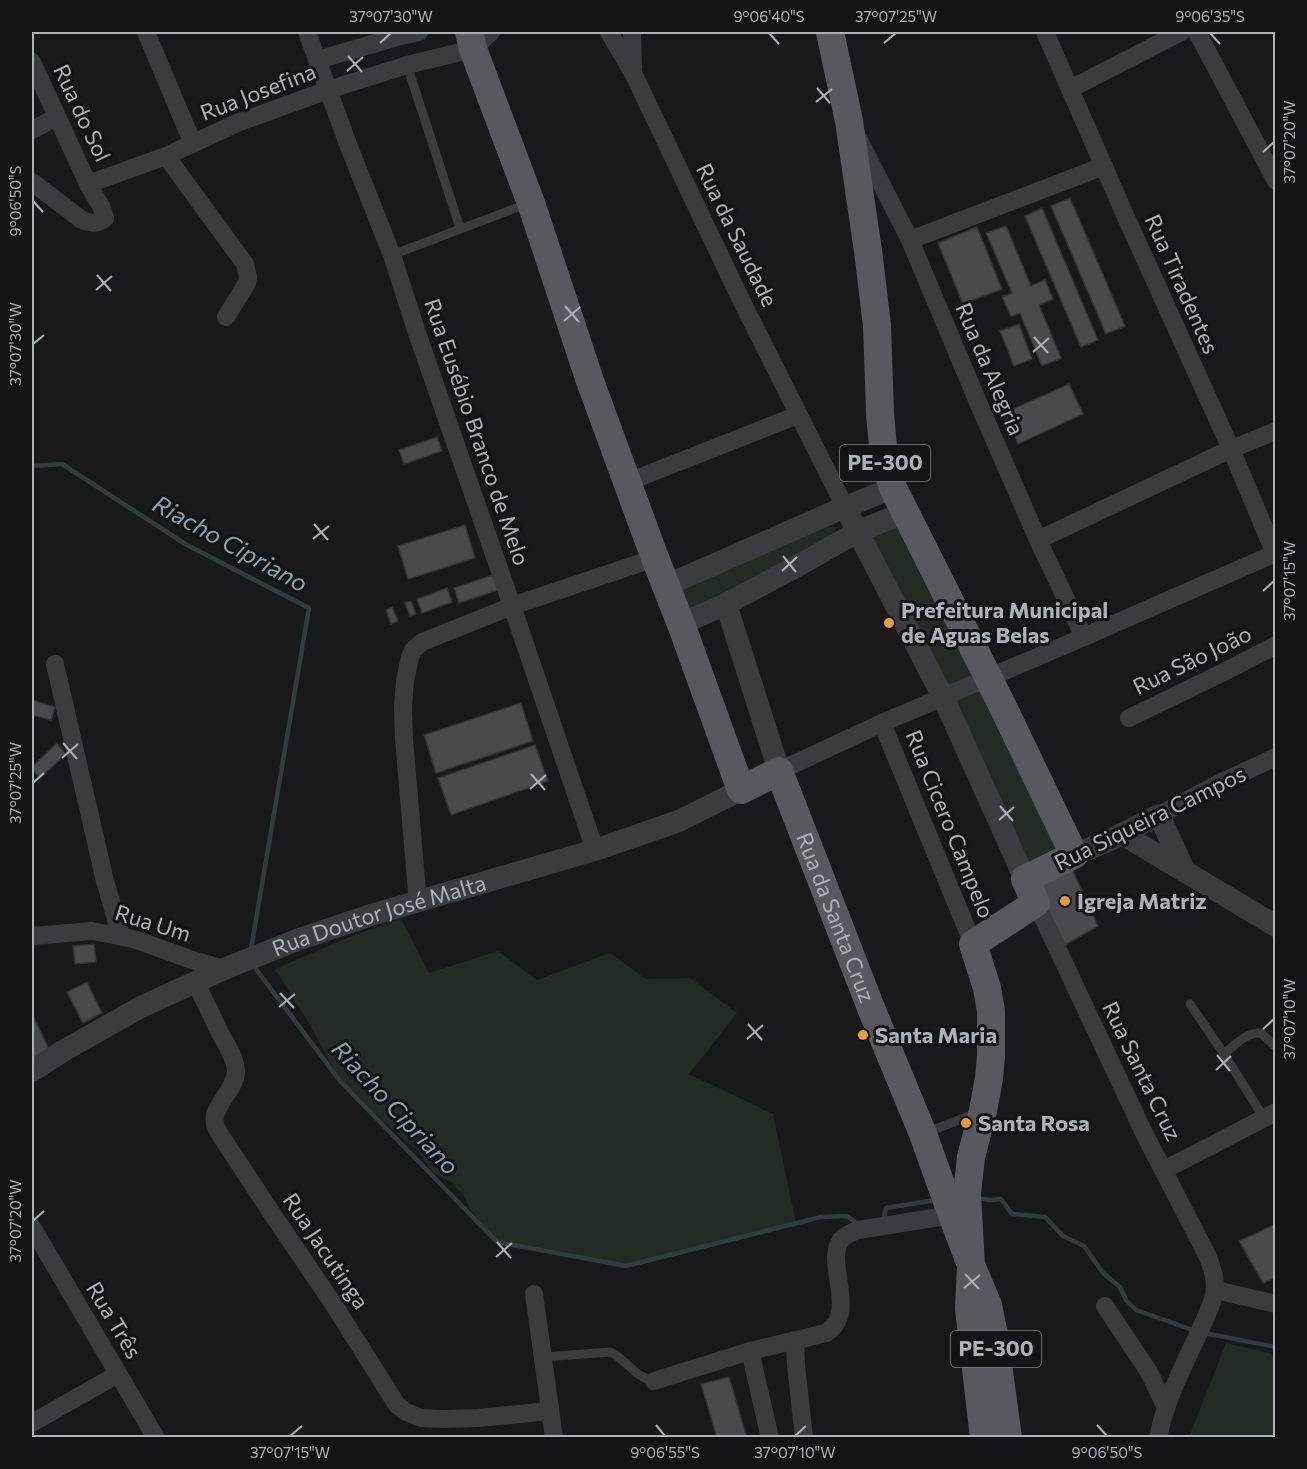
<svg xmlns="http://www.w3.org/2000/svg" width="1307" height="1469" font-family="Commissioner,sans-serif">
  <style>
    .green { fill: #232b24 }
    .lines { fill: none; stroke-linecap: round; stroke-linejoin: round }
    .stream { stroke: #323c40; stroke-width: 4.5 }
    .building { fill: #484a4e; stroke: #333437; stroke-width: 1.5 }
    .service { stroke: #3a3c40; stroke-width: 9 }
    .minor { stroke: #3a3c40; stroke-width: 18 }
    .tertiary { stroke: #3a3c40; stroke-width: 22 }
    .primary { stroke: #57595f; stroke-width: 28 }
    .ticks { fill: none; stroke: #adb2ba; stroke-width: 2 }
    .poi-dot { fill: #e49b48; stroke: #141416; stroke-width: 2 }
    .labels { text-anchor: middle; stroke-width: 6; stroke-linejoin: round; paint-order: stroke }
    .shield { fill: #141416; stroke: #7f8389; stroke-width: 1.5 }
    .shield-label { font-size: 21px; font-weight: bold; fill: #adb2ba }
    .street-label { font-size: 22px; fill: #adb2ba; stroke: #141416 }
    .poi-label { font-size: 22px; font-weight: bold; fill: #adb2ba; stroke: #141416; text-anchor: start }
    .water-label { font-size: 24px; font-style: italic; fill: #87a3b1; stroke: #141416 }
    .neatline { fill: none; stroke: #adb2ba; stroke-width: 2 }
    .ticks-label { font-size: 15px; text-anchor: middle; fill: #adb2ba }
  </style>
  <rect width="100%" height="100%" fill="#19191b"/>
  <g class="green">
    <path d="M903 517 986 677 945 692 863 533Z"/>
    <path d="M838 527 816 551 684 618 673 587 807 528Z"/>
    <path d="M986 683 1069 853 1028 874 949 698Z"/>
    <path d="M401 919 429 973 498 951 537 980 610 953 646 979 690 978 737 1013 689 1074 773 1114 796 1223 626 1266 497 1242 470 1209 464 1196 451 1182 433 1173 418 1151 387 1125 340 1081 310 1025 275 969 354 935Z"/>
    <path d="M1226 1343 1269 1353 1275 1358V1437H1189Z"/>
  </g>
  <g class="lines">
    <g class="stream">
      <path d="M32 466 62 464 187 545 309 608 251 949"/>
      <path d="M253 965 340 1081 497 1242 626 1266 821 1217 847 1216 858 1224"/>
      <path d="M978 1198 990 1200 1001 1199 1012 1214 1045 1217 1063 1236 1084 1246 1103 1273 1120 1287 1126 1300 1136 1310 1190 1329"/>
      <path d="M883 1222 886 1208 936 1200"/>
      <path d="M1209 1334 1276 1347"/>
    </g>
  </g>
  <g class="building">
    <path d="M1070 198 1125 326 1106 334 1051 206Z"/>
    <path d="M1042 208 1098 340 1081 347 1025 216Z"/>
    <path d="M1006 226 1031 286 1045 280 1053 299 1039 305 1061 358 1042 366 1020 313 1011 317 1002 297 1012 293 986 233Z"/>
    <path d="M977 227 1002 289 963 304 938 243Z"/>
    <path d="M1019 324 1032 359 1014 366 1000 331Z"/>
    <path d="M1069 384 1083 414 1018 444 1004 413Z"/>
    <path d="M437 437 442 451 404 464 399 450Z"/>
    <path d="M465 525 475 558 408 579 398 546Z"/>
    <path d="M493 575 498 590 459 603 454 588Z"/>
    <path d="M447 588 452 602 422 613 417 599Z"/>
    <path d="M411 601 416 614 410 616 405 603Z"/>
    <path d="M392 607 398 621 391 624 386 610Z"/>
    <path d="M32 700 55 707 51 720 32 715Z"/>
    <path d="M521 703 533 741 436 773 424 735Z"/>
    <path d="M57 743 66 754 40 778 32 769V767Z"/>
    <path d="M535 745 548 781 451 815 438 778Z"/>
    <path d="M1067 858 1098 926 1065 945 1031 876Z"/>
    <path d="M94 944 96 962 75 964 73 946Z"/>
    <path d="M87 982 102 1013 83 1023 67 992Z"/>
    <path d="M32 1014 50 1051 34 1059 32 1053Z"/>
    <path d="M1276 1224V1277L1263 1283 1239 1241Z"/>
    <path d="M729 1377 747 1438H717L701 1384Z"/>
  </g>
  <g class="lines">
    <g class="service">
      <path d="M407 65 460 228"/>
      <path d="M392 255 529 203"/>
      <path d="M1190 1004 1224 1054 1264 1118"/>
      <path d="M1224 1054C1235 1045 1246 1032 1261 1033L1276 1047"/>
      <path d="M925 1133 977 1113"/>
      <path d="M543 1357 611 1352C627 1361 636 1378 654 1381"/>
    </g>
    <g class="minor">
      <path d="M146 32 193 144"/>
      <path d="M307 32 349 147 392 255 416 330 512 606 595 850"/>
      <path d="M609 32 634 75 744 306 845 507"/>
      <path d="M632 32 633 68"/>
      <path d="M1045 32 1125 215 1231 449 1276 556"/>
      <path d="M1197 32 1276 181"/>
      <path d="M317 60 397 37 419 32"/>
      <path d="M32 62 88 184 102 208 105 218C97 225 91 223 82 220L32 182"/>
      <path d="M1070 89 1181 32"/>
      <path d="M32 130 57 117"/>
      <path d="M858 138 910 240 980 407 1038 540 1084 637"/>
      <path d="M166 156 245 264 248 277 247 283 226 317"/>
      <path d="M88 184 166 156 237 123 328 90 407 65 473 49 491 32"/>
      <path d="M910 240 1104 166"/>
      <path d="M628 482 798 415"/>
      <path d="M1038 540 1231 449 1276 431"/>
      <path d="M55 664 105 881 121 936"/>
      <path d="M1129 718 1224 672 1276 645"/>
      <path d="M882 723 973 944"/>
      <path d="M779 771 882 723 1084 637 1276 553"/>
      <path d="M1159 815 1218 784 1276 757"/>
      <path d="M418 903 404 739 403 707 405 681 410 657 413 650 422 642 512 606 655 558"/>
      <path d="M1036 903 1144 1133 1208 1257C1214 1274 1218 1285 1212 1302 1195 1347 1167 1390 1158 1438"/>
      <path d="M32 936 92 931 109 934 137 940 192 960 224 969"/>
      <path d="M195 982C204 999 212 1016 220 1033 226 1044 236 1059 236 1072 235 1091 211 1107 215 1123 215 1128 219 1132 221 1136L273 1215 334 1305 397 1405 406 1412 421 1418 443 1419 478 1418 550 1411"/>
      <path d="M1164 1170 1276 1112"/>
      <path d="M32 1227 156 1438"/>
      <path d="M1216 1290 1276 1304"/>
      <path d="M534 1294 554 1438"/>
      <path d="M1105 1306 1149 1372 1166 1408"/>
      <path d="M795 1340 796 1365 804 1438"/>
      <path d="M750 1351 770 1438"/>
      <path d="M654 1381 750 1351 826 1333C859 1313 824 1262 841 1240 846 1234 851 1233 858 1230L952 1215"/>
      <path d="M32 1423 118 1374"/>
    </g>
    <g class="tertiary">
      <path d="M845 507 943 697 1025 879"/>
      <path d="M665 586 845 507 893 488"/>
      <path d="M726 604 779 771"/>
      <path d="M681 624 726 604 801 564 859 531 906 512"/>
      <path d="M1122 834 1276 926"/>
      <path d="M1074 855 1112 839 1159 815 1185 872"/>
      <path id="s1" d="M32 1071 63 1051 141 1007 224 969 297 940 371 915 595 850 679 821 741 790"/>
    </g>
    <g class="primary">
      <path id="s2" d="M469 32 473 49 531 203 590 381 655 558 681 624 741 790 779 771 871 1008 923 1134 952 1215 971 1265 988 1305 994 1335 1008 1438"/>
      <path d="M830 32 849 121 868 251 877 325 880 413 884 458 893 488 1002 705 1074 855 1025 879 1036 903 973 944 987 988 991 1011V1056L989 1078 983 1111 971 1157 967 1194 971 1265 969 1309 984 1438"/>
    </g>
  </g>
  <path class="ticks" d="M769 33 779 44M1210 33 1220 44M380 43 391 33M884 43 896 33M348 56 362 72M347 71 363 57M817 88 830 103M816 102 832 89M1263 152 1274 142M33 201 43 212M97 275 111 291M96 290 112 276M565 306 579 322M564 321 580 307M1034 337 1048 353M33 344 44 335M1033 352 1049 338M314 524 328 540M313 539 329 526M783 556 796 572M782 571 797 557M1263 591 1274 581M63 743 77 759M62 758 78 744M531 774 545 790M33 783 44 773M530 789 546 775M1000 806 1013 821M999 820 1014 807M280 993 294 1008M279 1007 295 994M748 1024 762 1040M1263 1029 1274 1019M747 1039 763 1025M1217 1055 1230 1071M1216 1070 1231 1056M33 1221 44 1211M497 1242 511 1258M496 1257 512 1243M965 1274 979 1289M964 1288 980 1275M656 1425 665 1436M1097 1425 1107 1436M290 1436 302 1426M795 1436 806 1426"/>
  <g class="poi-dot">
    <circle cx="889" cy="623" r="6"/>
    <circle cx="1065" cy="901" r="6"/>
    <circle cx="863" cy="1035" r="6"/>
    <circle cx="966" cy="1123" r="6"/>
  </g>
  <g class="labels">
    <g class="shield">
      <rect x="840" y="445" width="90" height="36" rx="4.5"/>
      <rect x="951" y="1331" width="90" height="36" rx="4.5"/>
    </g>
    <g class="shield-label">
      <text x="885" y="470">PE-300</text>
      <text x="996" y="1356">PE-300</text>
    </g>
    <g class="street-label">
      <text transform="translate(258 92) rotate(-21)" y="8">Rua Josefina</text>
      <text transform="translate(82 113) rotate(65)" y="8">Rua do Sol</text>
      <text transform="translate(737 235) rotate(64)" y="8">Rua da Saudade</text>
      <text transform="translate(1182 284) rotate(66)" y="8">Rua Tiradentes</text>
      <text transform="translate(990 369) rotate(67)" y="8">Rua da Alegria</text>
      <text transform="translate(477 432) rotate(71)" y="8">Rua Eusébio Branco de Melo</text>
      <text transform="translate(1192 660) rotate(-26)" y="8">Rua São João</text>
      <text transform="translate(1150 818) rotate(-26)" y="8">Rua Siqueira Campos</text>
      <text transform="translate(950 824) rotate(68)" y="8">Rua Cicero Campelo</text>
      <text dy="8" stroke="none"><textPath href="#s1" startOffset="382">Rua Doutor José Malta</textPath></text>
      <text dy="8" stroke="none"><textPath href="#s2" startOffset="1005">Rua da Santa Cruz</textPath></text>
      <text transform="translate(153 923) rotate(17)" y="8">Rua Um</text>
      <text transform="translate(1142 1071) rotate(64)" y="8">Rua Santa Cruz</text>
      <text transform="translate(326 1251) rotate(56)" y="8">Rua Jacutinga</text>
      <text transform="translate(114 1320) rotate(59)" y="8">Rua Três</text>
    </g>
    <g class="poi-label">
      <text x="901" y="618">Prefeitura Municipal<tspan x="901" dy="25">de Aguas Belas</tspan></text>
      <text x="1077" y="909">Igreja Matriz</text>
      <text x="875" y="1043">Santa Maria</text>
      <text x="978" y="1131">Santa Rosa</text>
    </g>
    <g class="water-label">
      <text transform="translate(230 544) rotate(29)" y="8">Riacho Cipriano</text>
      <text transform="translate(395 1108) rotate(47)" y="8">Riacho Cipriano</text>
    </g>
  </g>
  <rect width="1307" height="1469" fill="none" stroke="#141416" stroke-width="66"/>
  <rect x="33" y="33" width="1241" height="1403" class="neatline"/>
  <g class="ticks-label">
    <text x="391" y="22">37°07'30"W</text>
    <text x="769" y="22">9°06'40"S</text>
    <text x="896" y="22">37°07'25"W</text>
    <text x="1210" y="22">9°06'35"S</text>
    <text transform="translate(1290 142) rotate(-90)" y="5">37°07'20"W</text>
    <text transform="translate(16 201) rotate(-90)" y="5">9°06'50"S</text>
    <text transform="translate(16 344) rotate(-90)" y="5">37°07'30"W</text>
    <text transform="translate(1290 581) rotate(-90)" y="5">37°07'15"W</text>
    <text transform="translate(16 783) rotate(-90)" y="5">37°07'25"W</text>
    <text transform="translate(1290 1019) rotate(-90)" y="5">37°07'10"W</text>
    <text transform="translate(16 1221) rotate(-90)" y="5">37°07'20"W</text>
    <text x="290" y="1458">37°07'15"W</text>
    <text x="665" y="1458">9°06'55"S</text>
    <text x="795" y="1458">37°07'10"W</text>
    <text x="1107" y="1458">9°06'50"S</text>
  </g>
</svg>
